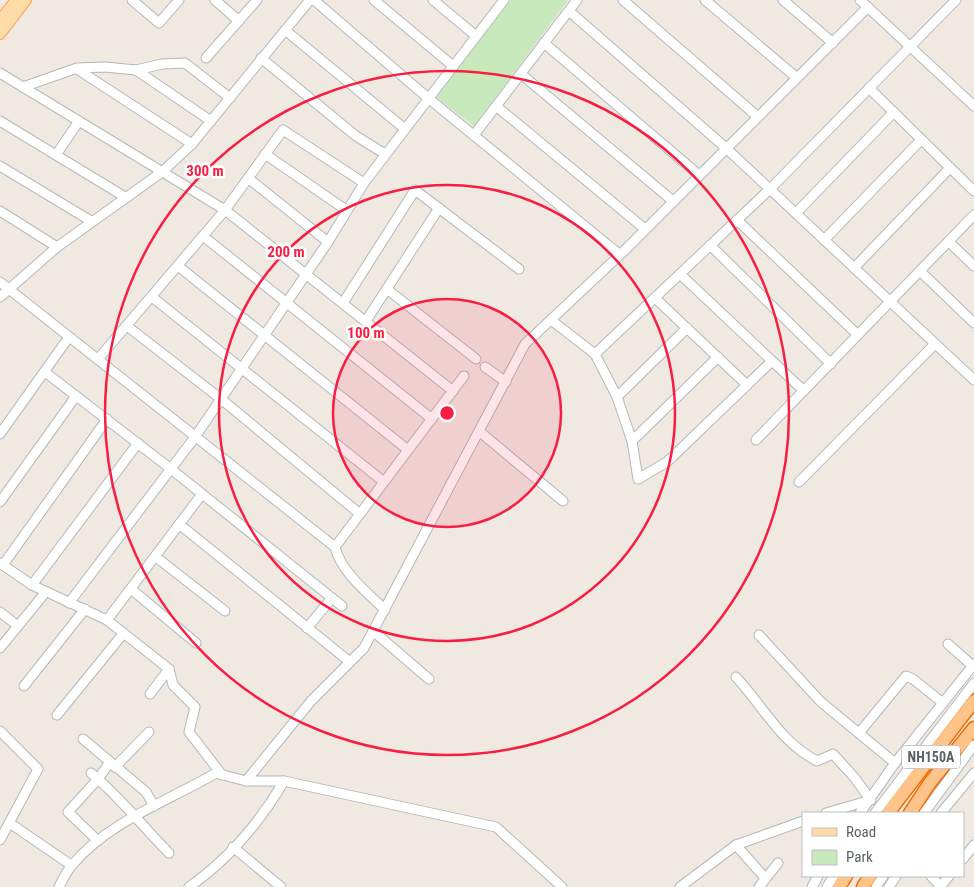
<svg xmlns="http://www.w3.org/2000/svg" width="974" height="887" font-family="'Roboto Condensed',sans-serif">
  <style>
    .green { fill: #c7e9bc }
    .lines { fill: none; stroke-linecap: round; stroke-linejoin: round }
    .minor-casing { stroke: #b3b8bb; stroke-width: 11 }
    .major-casing { stroke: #ffa14b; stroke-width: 12 }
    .highway-casing { stroke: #f16b00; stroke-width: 15 }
    .minor { stroke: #fff; stroke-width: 9 }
    .major { stroke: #ffdba7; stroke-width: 10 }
    .highway { stroke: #ffc489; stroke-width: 12 }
    .ring { fill: none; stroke: #fa1d42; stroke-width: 2.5 }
    .labels { text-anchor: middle; stroke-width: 5; stroke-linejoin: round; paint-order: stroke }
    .shield { fill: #fff; stroke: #8c9193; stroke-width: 1 }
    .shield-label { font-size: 14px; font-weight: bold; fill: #5b6265 }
    .centre { fill: #fa1d42; stroke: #fff; stroke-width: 2.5 }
    .ring-label { font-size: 15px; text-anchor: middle; font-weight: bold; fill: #fa1d42; stroke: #fff; stroke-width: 5; stroke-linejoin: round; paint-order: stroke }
  </style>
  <rect width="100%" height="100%" fill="#efe9e2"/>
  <path class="green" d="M511 0H568L474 126 436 97Z"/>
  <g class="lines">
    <defs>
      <g id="minor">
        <path d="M132 0 159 23 179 0"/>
        <path d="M215 0 239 21"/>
        <path d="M314 0 428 98 619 254"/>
        <path d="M374 0 453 66"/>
        <path d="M433 0 476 36"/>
        <path d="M623 0 758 117"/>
        <path d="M705 0 797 78"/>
        <path d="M783 0 833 43"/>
        <path d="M860 0 974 106"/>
        <path d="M569 11 726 148 974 380"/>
        <path d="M285 30 405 129"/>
        <path d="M544 43 699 175"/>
        <path d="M206 58 257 0"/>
        <path d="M261 58 356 136 385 154"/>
        <path d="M77 69 192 144"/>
        <path d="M136 70 211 121"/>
        <path d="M0 73 225 210 453 391"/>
        <path d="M521 74 673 201"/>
        <path d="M23 87 77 68 105 67 136 70 162 64 185 63 230 98"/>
        <path d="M869 88 974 191"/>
        <path d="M496 106 645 229"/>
        <path d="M0 121 125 197"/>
        <path d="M474 135 577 0"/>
        <path d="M265 154 346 210"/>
        <path d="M56 155 79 121"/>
        <path d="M0 166 91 221"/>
        <path d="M248 178 328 242"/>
        <path d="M0 211 57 247"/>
        <path d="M796 213 894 112"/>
        <path d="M737 220 858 335"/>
        <path d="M203 236 432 419"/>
        <path d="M824 240 921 140"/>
        <path d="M949 242 974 266"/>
        <path d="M710 245 831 364"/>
        <path d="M178 266 408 450"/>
        <path d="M854 268 950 168"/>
        <path d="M920 271 974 323"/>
        <path d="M680 274 804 391"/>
        <path d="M0 282 335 547C341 572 367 592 385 610"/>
        <path d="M388 290 476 359"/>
        <path d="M0 297 57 247 162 172 192 144 310 0"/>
        <path d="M152 297 384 482"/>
        <path d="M655 298 747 385"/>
        <path d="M343 303 415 190 519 269"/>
        <path d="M551 320 595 354 617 397 632 441 638 479 667 462 772 361"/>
        <path d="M366 321 439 208"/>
        <path d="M127 326 221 399 360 514"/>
        <path d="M595 354 770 189 956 0"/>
        <path d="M98 359 225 210 283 130 364 183"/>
        <path d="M485 367 506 382"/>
        <path d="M45 372 171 469 342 606"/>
        <path d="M617 397 687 328"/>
        <path d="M480 432 563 501"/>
        <path d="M0 434 69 337"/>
        <path d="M756 440 974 215"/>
        <path d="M632 441 718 357"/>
        <path d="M799 482 935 344"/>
        <path d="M0 502 76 396"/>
        <path d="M179 524 350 662"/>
        <path d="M335 547 464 376"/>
        <path d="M156 557 225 611"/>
        <path d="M0 563 32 585 107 620 169 669 173 685 195 707 189 732 222 775"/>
        <path d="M3 565 107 419"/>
        <path d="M32 585 138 443"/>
        <path d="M131 589 196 643"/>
        <path d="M69 603 195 437 328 242 364 183 504 0"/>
        <path d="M0 612 18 626"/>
        <path d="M107 620 202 494"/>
        <path d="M307 628 332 598"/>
        <path d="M373 631 429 679"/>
        <path d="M759 635 821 702 895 763"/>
        <path d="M948 644 973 666"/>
        <path d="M0 648 45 593"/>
        <path d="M736 677C763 706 781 743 817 761L833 754 854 777 870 799"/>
        <path d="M24 686 85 609"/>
        <path d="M150 694 169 669"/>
        <path d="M57 715 123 634"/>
        <path d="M0 731 38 769 0 840"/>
        <path d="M859 733 906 676 913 679 943 703"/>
        <path d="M83 739 146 792 154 806"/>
        <path d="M115 767 149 732"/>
        <path d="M91 773C120 797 143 827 169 853"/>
        <path d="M246 781 311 701 364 648 525 344 623 252 868 7"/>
        <path d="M826 813 871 800"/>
        <path d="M860 813 895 763 974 664"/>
        <path d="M875 813 974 683"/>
        <path d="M924 813 974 745"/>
        <path d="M941 813 974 773"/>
        <path d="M11 824 71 865"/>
        <path d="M97 840 68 812 98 779 110 762"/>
        <path d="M736 845 765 878"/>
        <path d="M233 847 281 887"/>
        <path d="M963 859 974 845"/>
        <path d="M931 876 941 887"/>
        <path d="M59 887C63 879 67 870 73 864 110 821 168 801 216 773L246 781H284L496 827 562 887"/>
        <path d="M189 887C227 861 261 821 284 781"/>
        <path d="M680 887 736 845 803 821"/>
        <path d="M759 887 778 863"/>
        <path d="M812 887 818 876"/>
        <path d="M827 887 834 876"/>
        <path d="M876 887 883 876"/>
        <path d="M889 887 896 876"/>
        <path d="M940 887 949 876"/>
      </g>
      <g id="major">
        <path d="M0 20 16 0"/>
        <path d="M0 34 26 0"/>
      </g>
      <g id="highway">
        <path d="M888 813 974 701"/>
        <path d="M910 813 929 784 974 728"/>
        <path d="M839 887 846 876"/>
        <path d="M863 887 870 876"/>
      </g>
    </defs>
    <use href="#minor" class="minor-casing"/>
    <use href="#major" class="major-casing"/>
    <use href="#highway" class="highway-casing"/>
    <use href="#minor" class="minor"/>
    <use href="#major" class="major"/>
    <use href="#highway" class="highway"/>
  </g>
  <circle cx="447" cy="413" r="114" fill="#fa1d42" fill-opacity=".12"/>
  <g class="ring">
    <circle cx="447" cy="413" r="114"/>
    <circle cx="447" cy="413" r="228"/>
    <circle cx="447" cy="413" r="342"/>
  </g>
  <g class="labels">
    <rect class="shield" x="902" y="745.5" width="58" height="23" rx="4"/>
    <g class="shield-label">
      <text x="931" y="762">NH150A</text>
    </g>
  </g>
  <circle cx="447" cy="413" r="8" class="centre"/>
  <g class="ring-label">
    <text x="205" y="176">300 m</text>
    <text x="286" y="257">200 m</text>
    <text x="366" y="338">100 m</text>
  </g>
  <rect x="802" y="812" width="162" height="65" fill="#ffffff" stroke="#bdc0c1"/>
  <rect x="812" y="828" width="25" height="8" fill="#ffdba7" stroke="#bdc0c1"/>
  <text x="846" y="837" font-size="15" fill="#5b6265">Road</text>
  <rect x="812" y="850" width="25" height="15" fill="#c7e9bc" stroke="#bdc0c1"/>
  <text x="846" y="862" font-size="15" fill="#5b6265">Park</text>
</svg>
